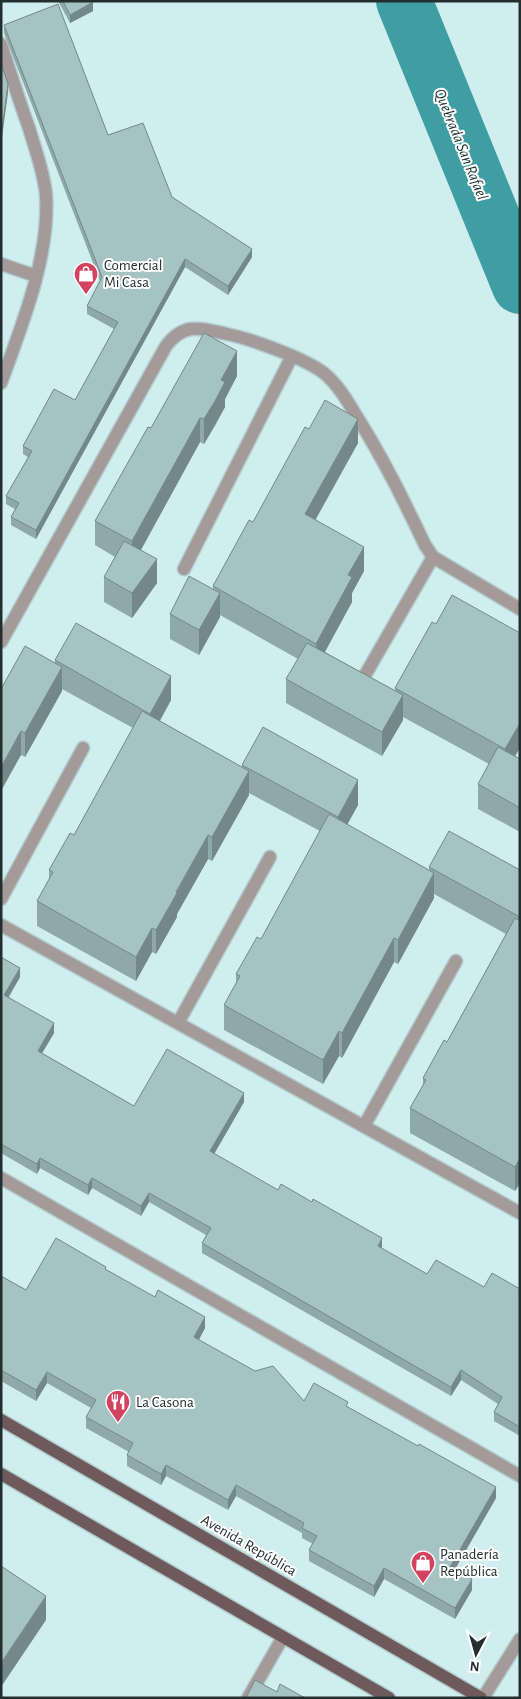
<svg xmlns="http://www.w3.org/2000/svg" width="521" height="1699" font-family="'Alegreya Sans',sans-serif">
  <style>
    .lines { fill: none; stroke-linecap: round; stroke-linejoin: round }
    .river { stroke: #3e9ea3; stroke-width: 56 }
    .lane-casing { stroke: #b1cbcc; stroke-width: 15 }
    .street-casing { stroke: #b1cbcc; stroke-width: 15 }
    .primary-casing { stroke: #b1cbcc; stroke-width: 15 }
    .lane { stroke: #a59a9a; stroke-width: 12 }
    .street { stroke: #a59a9a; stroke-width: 12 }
    .primary { stroke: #6e5a5c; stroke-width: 12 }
    .wall { fill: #8fa8a9 }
    .shaded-wall { fill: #748889 }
    .building { fill: #a6c3c4; stroke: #748889 }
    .labels { text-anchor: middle; stroke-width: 4; stroke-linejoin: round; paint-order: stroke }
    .poi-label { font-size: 15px; fill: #232e2f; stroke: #fff; text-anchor: start }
    .street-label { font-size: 15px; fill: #232e2f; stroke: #fff }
    .water-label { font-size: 16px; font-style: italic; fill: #1c3233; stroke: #fff }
  </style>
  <rect width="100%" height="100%" fill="#d0eeef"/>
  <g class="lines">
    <path class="river" d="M404 1 520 286"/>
    <defs>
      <g id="lane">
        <path d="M1 44C10 72 19 100 29 128 35 149 44 172 46 195 50 256 22 325 1 383"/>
        <path d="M1 264 36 276"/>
        <path d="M184 569 292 356"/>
        <path d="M1 642 166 346C184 322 200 328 227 334 251 339 307 359 325 374 339 386 348 402 357 417 383 458 404 501 425 545L433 557 520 609"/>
        <path d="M364 677 433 557"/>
        <path d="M1 899 83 748"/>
        <path d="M1 925 520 1213"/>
        <path d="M178 1023 270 857"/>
        <path d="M364 1126 456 961"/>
        <path d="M248 1698 283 1637"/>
      </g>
      <g id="street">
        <path d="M1 1178 520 1476"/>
        <path d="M483 1698 520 1639"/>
      </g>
      <g id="primary">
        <path d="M1 1420 481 1698"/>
        <path d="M1 1474 389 1698"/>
      </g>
    </defs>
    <use href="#lane" class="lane-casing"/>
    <use href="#street" class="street-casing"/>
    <use href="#primary" class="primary-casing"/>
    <use href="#lane" class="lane"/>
    <use href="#street" class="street"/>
    <use href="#primary" class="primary"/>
  </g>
  <g class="wall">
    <path d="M58 1H92L93 11 70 23Z"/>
    <path d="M4 25 108 135 172 197 252 257 228 295 185 267 36 539 11 525V517L15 509 6 504V496L28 457 23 454V446L75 400 114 329 87 314V306L100 281 4 33Z"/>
    <path d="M237 376 225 399V407L215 426 204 444 200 442 141 550 157 583 132 618 104 602V577L115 557 95 545V521L151 428Z"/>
    <path d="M309 429 358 443 316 519 364 571 352 593V602L325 652 395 691V688L432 622 515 756 520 759V832L478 809V784L489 764 403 717V720L382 756 286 703V679L298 659 220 615V617L199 655 170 639V614L213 589V586L253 522Z"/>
    <path d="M55 660 171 700 160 721 242 767V765L358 805 347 825 429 870V867L520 870V1183L515 1191 410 1133V1108L423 1087V1078L447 1042 506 934 434 894V898L398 964 394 962 342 1058 339 1056 323 1084 224 1030V1005L236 983V974L261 939 320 831 249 793V795L212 861 208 859 177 914V917L156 954 152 952 136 981 37 926V901L49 879V870L74 835 133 728 62 689V691L25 757 21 755 1 689 55 663Z"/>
    <path d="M1 957 20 977 9 997 54 1033 42 1053 134 1106 244 1102 214 1154 278 1190 382 1247V1249L427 1274 484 1287 520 1289V1436L494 1421V1412L498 1404 461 1380 451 1396 202 1253V1243L206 1235 149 1202 141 1216 92 1188 88 1195 40 1168 37 1174 1 1153Z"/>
    <path d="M106 1270 205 1328 199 1340 304 1401 348 1407 496 1498 455 1569 472 1590 455 1619 384 1579 374 1597 309 1561V1550L313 1544 302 1538V1533L236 1496 228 1510 166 1476 161 1485 127 1466V1455L129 1452 86 1428V1417L91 1408 47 1383 36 1401 1 1381V1276L26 1290Z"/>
  </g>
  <g class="shaded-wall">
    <path d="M93 2V11L70 23V15Z"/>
    <path d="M8 84V93L1 145V137Z"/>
    <path d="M252 249V257L228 295V286Z"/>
    <path d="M185 259V267L36 539V530Z"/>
    <path d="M237 351V376L225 399V407L204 444V419L221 380Z"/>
    <path d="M200 418V442L132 566V541Z"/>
    <path d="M358 419V443L305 538V514Z"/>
    <path d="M364 547V571L352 593V602L316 668V644L348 575Z"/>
    <path d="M157 559V583L132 618V593Z"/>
    <path d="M220 593V617L199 655V630Z"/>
    <path d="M62 667V691L25 757V733Z"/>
    <path d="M171 676V700L150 738V714Z"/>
    <path d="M403 695V720L382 756V732Z"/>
    <path d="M520 723V748L505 773V749Z"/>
    <path d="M21 731V755L1 791V767Z"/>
    <path d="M249 771V795L212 861V837Z"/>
    <path d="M358 780V805L338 841V817Z"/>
    <path d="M208 835V859L177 914V917L156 954V930Z"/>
    <path d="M434 873V898L398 964V940Z"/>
    <path d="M152 928V952L136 981V957Z"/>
    <path d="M394 938V962L342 1058V1033Z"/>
    <path d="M20 968V977L4 1004V995Z"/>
    <path d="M54 1023V1033L38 1060V1051Z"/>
    <path d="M339 1031V1056L323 1084V1060Z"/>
    <path d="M244 1093V1102L210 1161V1151Z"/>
    <path d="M40 1158V1168L37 1174V1164Z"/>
    <path d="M520 1158V1183L515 1191V1167Z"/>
    <path d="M92 1178V1188L88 1195V1185Z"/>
    <path d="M149 1193V1202L141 1216V1206Z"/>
    <path d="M382 1238V1247L378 1256V1246Z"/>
    <path d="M205 1317V1328L194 1348V1337Z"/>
    <path d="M461 1370V1380L451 1396V1387Z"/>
    <path d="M47 1372V1383L36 1401V1390Z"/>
    <path d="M166 1465V1476L161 1485V1474Z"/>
    <path d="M236 1485V1496L228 1510V1500Z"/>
    <path d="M496 1487V1498L450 1578V1567Z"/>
    <path d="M384 1568V1579L374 1597V1586Z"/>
    <path d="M472 1579V1590L455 1619V1608Z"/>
    <path d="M46 1596V1620L1 1687V1663Z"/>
  </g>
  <g class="building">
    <path d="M63 1H92L93 2 70 15Z"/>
    <path d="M58 4 108 135 143 123 172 197 252 249 228 286 185 259 36 530 11 517 19 503 6 496 32 451 23 446 54 389 75 400 118 322 87 306 102 277 4 25Z"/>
    <path d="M1 63 8 84 1 137Z"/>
    <path d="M204 333 237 351 221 380 225 382 215 401 204 419 200 418 132 541 95 521 148 427 151 428Z"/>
    <path d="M325 400 358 419 305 514 364 547 348 575 352 577 316 644 213 586 249 520 253 522 305 427 309 429Z"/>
    <path d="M124 541 157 559 132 593 104 577Z"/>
    <path d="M189 576 220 593 199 630 170 614Z"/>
    <path d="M452 595 520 633V723L505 749 395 688 432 622 436 624Z"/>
    <path d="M76 623 171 676 150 714 55 660Z"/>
    <path d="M307 643 403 695 382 732 286 679Z"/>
    <path d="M25 646 62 667 25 733 21 731 1 767V689Z"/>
    <path d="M142 711 249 771 212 837 208 835 176 892 177 893 156 930 152 928 136 957 37 901 53 872 49 870 70 833 74 835Z"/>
    <path d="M263 727 358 780 338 817 242 765Z"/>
    <path d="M498 747 520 759V808L478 784Z"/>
    <path d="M329 814 434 873 398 940 394 938 342 1033 339 1031 323 1060 224 1005 240 976 236 974 257 937 261 939Z"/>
    <path d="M449 831 520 870V917L429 867Z"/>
    <path d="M515 918 520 921V1158L515 1167 410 1108 426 1080 423 1078 444 1040 447 1042Z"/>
    <path d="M1 957 20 968 4 995 54 1023 38 1051 134 1106 167 1049 244 1093 210 1151 278 1190 281 1184 312 1202 313 1199 382 1238 378 1246 427 1274 436 1260 484 1287 492 1273 520 1289V1427L494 1412 502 1397 461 1370 451 1387 202 1243 211 1228 149 1193 141 1206 92 1178 88 1185 40 1158 37 1164 1 1144Z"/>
    <path d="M56 1238 106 1267 105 1269 155 1297 158 1290 205 1317 194 1337 255 1371 273 1366 304 1401 314 1383 348 1402 346 1406 418 1446 419 1444 496 1487 450 1567 472 1579 455 1608 384 1568 374 1586 309 1550 317 1536 302 1528 304 1523 236 1485 228 1500 166 1465 161 1474 127 1455 133 1443 86 1417 96 1400 47 1372 36 1390 1 1370V1276L26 1290Z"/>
    <path d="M1 1566 46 1596 1 1663Z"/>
    <path d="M255 1680 277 1692 280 1684 305 1698H246Z"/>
  </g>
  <defs>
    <symbol id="shop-pin" viewBox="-11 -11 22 30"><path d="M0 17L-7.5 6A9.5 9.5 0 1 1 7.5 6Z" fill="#d34360" stroke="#fff"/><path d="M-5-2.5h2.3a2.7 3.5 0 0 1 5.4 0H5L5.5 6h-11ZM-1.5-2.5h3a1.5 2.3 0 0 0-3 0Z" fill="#fff"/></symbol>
    <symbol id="restaurant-pin" viewBox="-11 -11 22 30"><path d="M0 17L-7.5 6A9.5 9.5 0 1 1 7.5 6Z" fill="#d34360" stroke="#fff"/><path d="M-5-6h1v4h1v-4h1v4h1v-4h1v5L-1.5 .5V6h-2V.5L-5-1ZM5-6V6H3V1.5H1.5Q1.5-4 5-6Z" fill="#fff"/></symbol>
  </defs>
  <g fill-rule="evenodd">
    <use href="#shop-pin" x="72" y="260" width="28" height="38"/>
    <use href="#restaurant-pin" x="104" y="1388" width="28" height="38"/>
    <use href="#shop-pin" x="409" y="1549" width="28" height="38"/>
  </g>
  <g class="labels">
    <g class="poi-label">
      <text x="104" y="270">Comercial<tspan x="104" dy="17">Mi Casa</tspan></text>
      <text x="136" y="1407">La Casona</text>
      <text x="440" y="1559">Panadería<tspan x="440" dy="17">República</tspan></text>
    </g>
    <g class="street-label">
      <text transform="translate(249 1545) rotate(30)" y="5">Avenida República</text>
    </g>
    <g class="water-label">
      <text transform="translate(462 144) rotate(68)" y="6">Quebrada San Rafael</text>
    </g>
  </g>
  <rect width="521" height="1699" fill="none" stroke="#232e2f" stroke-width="5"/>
  <g transform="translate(476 1654) rotate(186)" stroke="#ffffff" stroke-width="4" paint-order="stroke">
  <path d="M0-4L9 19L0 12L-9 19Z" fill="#232e2f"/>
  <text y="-8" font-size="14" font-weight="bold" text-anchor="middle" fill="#232e2f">N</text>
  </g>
</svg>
